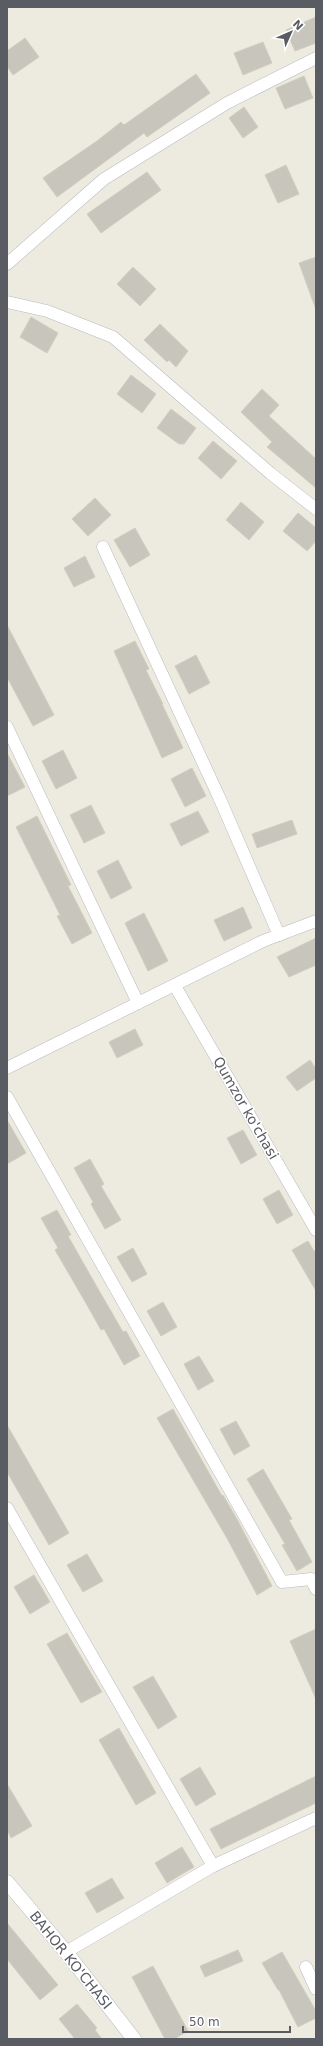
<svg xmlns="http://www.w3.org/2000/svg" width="323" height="2046" font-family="'DejaVu Sans',sans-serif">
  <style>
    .building { fill: #c8c5bd; stroke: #d1cebe }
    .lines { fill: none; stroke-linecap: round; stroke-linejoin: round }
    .minor-casing { stroke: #b8bac0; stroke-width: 13 }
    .tertiary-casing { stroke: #b8bac0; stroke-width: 15 }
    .minor { stroke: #fff; stroke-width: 12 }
    .tertiary { stroke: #fff; stroke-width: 14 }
    .labels { text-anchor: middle; stroke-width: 3; stroke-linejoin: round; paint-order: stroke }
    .street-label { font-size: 14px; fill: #595c62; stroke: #fff }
  </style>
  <rect width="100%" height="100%" fill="#edebe0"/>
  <g class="building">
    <path d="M316 17V43L295 51 286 30Z"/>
    <path d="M25 38 39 57 13 75 7 66V51Z"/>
    <path d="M263 42 272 63 243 75 234 53Z"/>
    <path d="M196 74 210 93 147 137 144 133 57 197 43 178 97 141 121 122 124 125Z"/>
    <path d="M304 76 313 98 285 109 276 88Z"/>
    <path d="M244 107 258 127 243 138 229 118Z"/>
    <path d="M286 165 299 194 278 203 265 175Z"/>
    <path d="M147 172 161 190 101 233 87 214Z"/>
    <path d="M316 257V307H315L299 263Z"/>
    <path d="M133 267 156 289 140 306 117 284Z"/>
    <path d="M31 317 58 333 47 353 20 337Z"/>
    <path d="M160 324 188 351 176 367 169 360 167 362 144 340Z"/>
    <path d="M131 375 156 394 142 413 117 394Z"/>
    <path d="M262 389 279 405 269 416 316 459V488L267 447 272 442 241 412Z"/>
    <path d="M171 409 196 428 184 444H179L157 428Z"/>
    <path d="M213 441 237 461 221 479 198 458Z"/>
    <path d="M95 498 111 515 88 536 72 519Z"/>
    <path d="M241 502 264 522 249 540 226 520Z"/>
    <path d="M298 513 316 528V541L307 551 283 531Z"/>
    <path d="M135 528 150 555 130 567 114 540Z"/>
    <path d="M85 556 95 577 74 587 64 568Z"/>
    <path d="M7 625 54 715 33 726 7 677Z"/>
    <path d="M135 641 149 669 146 670 163 704H162L183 748 162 758 114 651Z"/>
    <path d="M196 655 210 683 189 694 175 666Z"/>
    <path d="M63 750 77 778 56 789 42 761Z"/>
    <path d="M7 753 25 787 7 796Z"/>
    <path d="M192 768 206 796 185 807 171 779Z"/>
    <path d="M91 805 105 833 84 843 70 815Z"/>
    <path d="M198 811 209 832 181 846 170 824Z"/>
    <path d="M37 816 71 885 68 886 92 933 72 944 57 916 60 915 16 827Z"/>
    <path d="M292 820 297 834 257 848 252 834Z"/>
    <path d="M118 860 132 888 111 899 97 871Z"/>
    <path d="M243 907 252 928 224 941 214 920Z"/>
    <path d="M144 913 168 961 148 971 125 923Z"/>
    <path d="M316 938V965L289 977 277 957Z"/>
    <path d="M135 1029 143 1045 117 1058 109 1042Z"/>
    <path d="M310 1060 316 1069V1078L297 1091 286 1077Z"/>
    <path d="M7 1120 26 1153 7 1164Z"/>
    <path d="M243 1130 257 1155 241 1164 227 1138Z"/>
    <path d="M90 1159 104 1184 101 1186 121 1220 105 1229 91 1204 93 1202 74 1168Z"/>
    <path d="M279 1190 293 1215 277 1224 263 1199Z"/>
    <path d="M57 1210 71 1235 68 1236 101 1294 123 1332 126 1331 140 1356 124 1365 104 1329 101 1330 87 1305 55 1250 58 1248 41 1218Z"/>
    <path d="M308 1241 316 1254V1291L292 1250Z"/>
    <path d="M133 1248 147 1274 132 1282 117 1257Z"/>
    <path d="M163 1302 177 1327 161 1336 147 1311Z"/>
    <path d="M199 1356 214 1381 198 1390 184 1364Z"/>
    <path d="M173 1409 222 1496 223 1495 238 1521 272 1586 257 1595 228 1540 157 1418Z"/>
    <path d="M236 1421 250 1446 234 1455 220 1429Z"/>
    <path d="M7 1425 69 1533 49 1545 7 1472Z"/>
    <path d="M263 1469 292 1519 289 1520 312 1562 297 1571 282 1545 285 1544 247 1479Z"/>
    <path d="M87 1554 103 1581 83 1592 67 1565Z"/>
    <path d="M34 1575 50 1602 30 1614 14 1587Z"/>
    <path d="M316 1629V1699L290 1641Z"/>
    <path d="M67 1633 102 1692 81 1703 47 1644Z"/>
    <path d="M153 1676 177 1717 158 1729 133 1687Z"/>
    <path d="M119 1728 156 1793 136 1805 99 1740Z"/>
    <path d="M200 1767 216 1794 196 1806 180 1779Z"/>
    <path d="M316 1776V1803L221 1849 210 1829Z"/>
    <path d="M7 1784 32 1826 11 1838 7 1830Z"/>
    <path d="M182 1847 194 1867 167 1883 155 1863Z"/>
    <path d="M112 1878 124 1898 97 1913 85 1893Z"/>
    <path d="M7 1923 58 1985 40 2000 7 1959Z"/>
    <path d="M238 1950 243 1961 205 1977 200 1966Z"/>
    <path d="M282 1952 316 2011V2018L298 2027 279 1990H278L262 1963Z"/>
    <path d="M153 1966 188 2031 174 2039H165L132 1977Z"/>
    <path d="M77 2004 97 2028 95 2030 102 2039H75L59 2019Z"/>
  </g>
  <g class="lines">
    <defs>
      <g id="minor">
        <path d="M7 264 104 179 227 103 316 58"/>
        <path d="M7 302 47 311 113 337 270 473 316 509"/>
        <path d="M103 547 219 797 279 935"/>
        <path d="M7 727 138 1003"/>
        <path d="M175 986 316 1230"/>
        <path d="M7 1068 263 941 316 921"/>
        <path d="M7 1097 282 1582 311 1579 316 1589"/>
        <path d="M7 1508 213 1866"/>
        <path d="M66 1952 213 1866 316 1818"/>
        <path d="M306 1967 316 1989"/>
      </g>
      <path id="tertiary" d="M7 1882 66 1952 134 2039"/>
    </defs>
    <use href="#minor" class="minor-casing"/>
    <use href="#tertiary" class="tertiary-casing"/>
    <use href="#minor" class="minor"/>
    <use href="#tertiary" class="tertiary"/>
  </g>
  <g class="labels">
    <g class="street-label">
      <text transform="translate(246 1108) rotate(60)" y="5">Qumzor ko'chasi</text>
      <text transform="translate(71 1960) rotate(51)" y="5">BAHOR KO'CHASI</text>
    </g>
  </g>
  <rect width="323" height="2046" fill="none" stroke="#595c62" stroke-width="16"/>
  <g transform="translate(291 32) rotate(45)" stroke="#ffffff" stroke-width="3" paint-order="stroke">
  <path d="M0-3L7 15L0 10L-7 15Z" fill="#595c62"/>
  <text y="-6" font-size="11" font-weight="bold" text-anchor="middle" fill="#595c62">N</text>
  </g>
  <path d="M183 2026v6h107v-6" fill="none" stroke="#595c62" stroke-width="2"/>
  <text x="189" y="2026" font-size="12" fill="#595c62" stroke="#ffffff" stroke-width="3" paint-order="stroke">50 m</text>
</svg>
